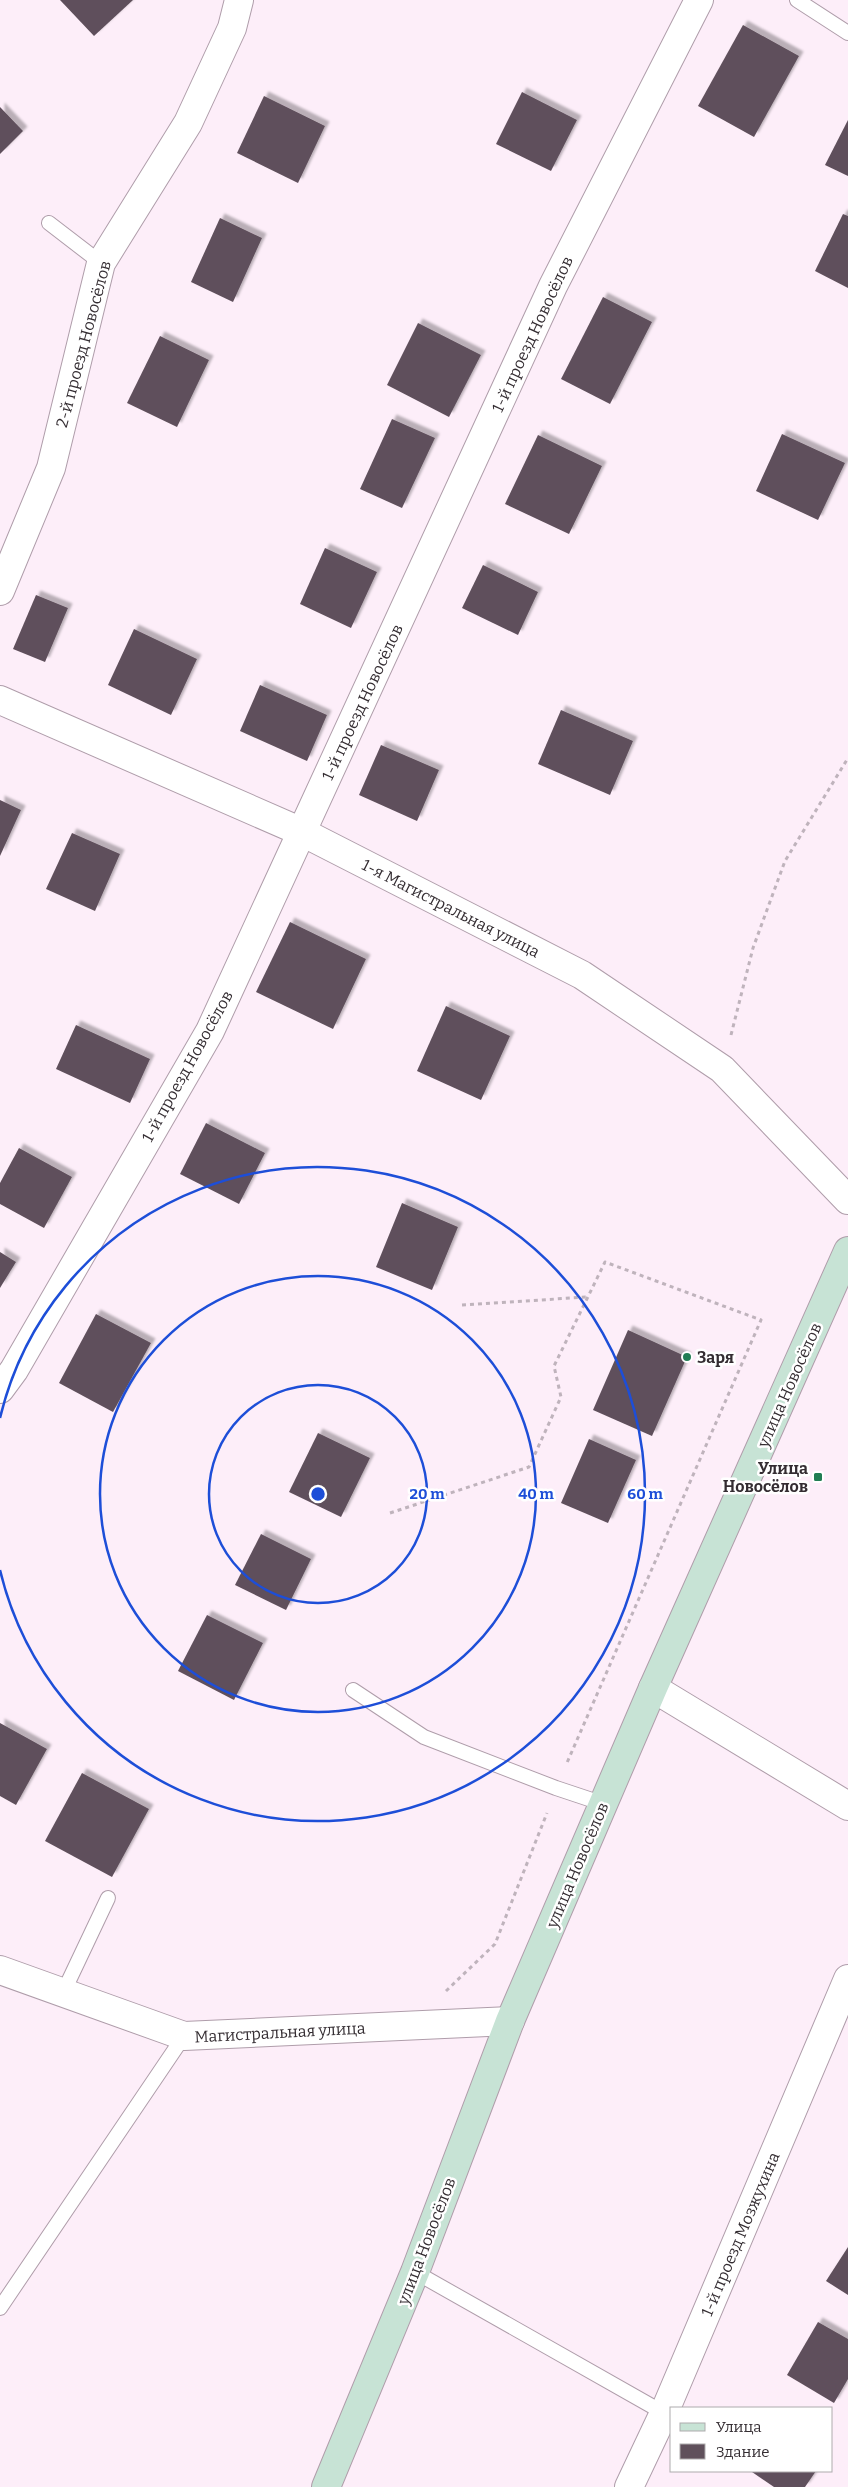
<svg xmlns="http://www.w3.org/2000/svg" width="848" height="2487" font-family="Bitter,serif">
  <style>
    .building { fill: #5f505b; filter: url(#shadow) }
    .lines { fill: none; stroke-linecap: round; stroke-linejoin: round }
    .lane-casing { stroke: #af9daa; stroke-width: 16 }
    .street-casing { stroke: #af9daa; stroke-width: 30 }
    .secondary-casing { stroke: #af9daa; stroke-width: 30 }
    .path { stroke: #bfb3bc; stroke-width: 3; stroke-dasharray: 4 4; stroke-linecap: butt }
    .lane { stroke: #fff; stroke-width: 14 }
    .street { stroke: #fff; stroke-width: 28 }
    .secondary { stroke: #c7e3d5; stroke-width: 28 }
    .ring { fill: none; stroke: #1d4ed8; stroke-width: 2.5 }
    .poi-dot { fill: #217d53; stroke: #fff; stroke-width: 2 }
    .labels { text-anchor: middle; stroke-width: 5; stroke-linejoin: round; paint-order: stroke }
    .street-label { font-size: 16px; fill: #342d32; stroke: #fff }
    .poi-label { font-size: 16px; font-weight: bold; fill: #342d32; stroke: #fff; text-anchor: start }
    .centre { fill: #1d4ed8; stroke: #fff; stroke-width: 2.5 }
    .ring-label { font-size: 15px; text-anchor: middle; font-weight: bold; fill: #1d4ed8; stroke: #fff; stroke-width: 5; stroke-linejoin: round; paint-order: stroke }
  </style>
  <defs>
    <filter id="shadow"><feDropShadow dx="4.5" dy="-4.5" stdDeviation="1" flood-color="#0004"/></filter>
  </defs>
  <rect width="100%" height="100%" fill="#fdeef9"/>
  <g class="building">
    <path d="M60 0H133L94 36Z"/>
    <path d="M743 25 799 56 754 137 698 106Z"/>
    <path d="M522 92 577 120 551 171 496 144Z"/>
    <path d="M264 96 325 126 298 183 237 153Z"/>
    <path d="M0 107 23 131 0 154Z"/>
    <path d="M848 120V176L825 165Z"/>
    <path d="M843 214 848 216V288L815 271Z"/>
    <path d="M220 218 262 238 233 302 191 282Z"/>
    <path d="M603 297 652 322 610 404 561 379Z"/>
    <path d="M418 323 481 355 449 417 387 385Z"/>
    <path d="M160 336 209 360 177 427 127 403Z"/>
    <path d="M392 419 435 438 402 508 360 489Z"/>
    <path d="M782 434 845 463 818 520 756 491Z"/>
    <path d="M538 435 602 466 569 534 505 504Z"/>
    <path d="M325 548 377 572 351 628 300 604Z"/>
    <path d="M483 565 538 592 518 635 462 608Z"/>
    <path d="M36 595 68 608 45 662 13 649Z"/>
    <path d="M134 629 197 659 171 715 108 685Z"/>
    <path d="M260 685 327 715 307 761 240 731Z"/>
    <path d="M561 710 633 741 610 795 538 764Z"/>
    <path d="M381 745 439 770 417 821 359 795Z"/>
    <path d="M0 800 21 810 0 856Z"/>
    <path d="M72 833 120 854 95 911 46 889Z"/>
    <path d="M290 922 366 959 333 1029 256 992Z"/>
    <path d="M446 1006 510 1036 481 1100 417 1071Z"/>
    <path d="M76 1025 150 1059 130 1103 56 1069Z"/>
    <path d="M206 1123 265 1153 239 1204 180 1174Z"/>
    <path d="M19 1148 72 1177 44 1228 0 1204V1183Z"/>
    <path d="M402 1203 458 1227 432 1290 376 1267Z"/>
    <path d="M0 1252 16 1262 0 1288Z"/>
    <path d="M96 1314 151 1343 113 1412 59 1383Z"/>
    <path d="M628 1330 687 1357 652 1436 593 1410Z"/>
    <path d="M318 1433 370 1458 341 1517 289 1492Z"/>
    <path d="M589 1439 636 1460 608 1523 561 1503Z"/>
    <path d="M261 1534 311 1559 286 1610 235 1585Z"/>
    <path d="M207 1615 263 1643 234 1700 178 1671Z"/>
    <path d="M0 1723 47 1749 16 1805 0 1796Z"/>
    <path d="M82 1773 149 1809 112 1877 45 1841Z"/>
    <path d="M848 2247V2295L826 2281Z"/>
    <path d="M818 2322 848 2339V2379L834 2403 787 2375Z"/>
    <path d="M753 2471H816L805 2487H774L752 2472Z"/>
  </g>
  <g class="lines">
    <defs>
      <g id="lane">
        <path d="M797 0 848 33"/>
        <path d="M49 223 101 263"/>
        <path d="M353 1690 424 1737 556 1788 604 1804"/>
        <path d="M63 1993 108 1898"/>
        <path d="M415 2272 664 2413"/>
        <path d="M0 2308 184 2036"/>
      </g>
      <g id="street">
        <path d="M0 591 51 468 101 263 188 123 232 28 239 0"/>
        <path d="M0 700 302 832 582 975 722 1069 848 1200"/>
        <path d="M0 1389 14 1370 210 1031 553 286 699 0"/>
        <path d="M653 1688 848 1806"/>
        <path d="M0 1970 184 2036 510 2021"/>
        <path d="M629 2487 664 2413 848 1979"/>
      </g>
      <path id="secondary" d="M326 2487 415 2272 510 2021 653 1688 848 1251"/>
    </defs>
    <use href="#lane" class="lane-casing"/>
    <use href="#street" class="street-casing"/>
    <use href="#secondary" class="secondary-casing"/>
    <g class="path">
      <path d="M731 1035 753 948 785 861 848 758"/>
      <path d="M462 1305 587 1297"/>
      <path d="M390 1513 529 1467 561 1397 554 1366 605 1262 761 1320 566 1765"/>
      <path d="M446 1991 495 1944 547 1813"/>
    </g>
    <use href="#lane" class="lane"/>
    <use href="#street" class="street"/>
    <use href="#secondary" class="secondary"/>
  </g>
  <g class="ring">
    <circle cx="318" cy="1494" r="109"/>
    <circle cx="318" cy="1494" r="218"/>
    <path d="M0 1418A327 327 0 1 1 0 1570"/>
  </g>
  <g class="poi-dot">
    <circle cx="687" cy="1357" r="5"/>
    <rect x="813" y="1472" width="10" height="10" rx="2.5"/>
  </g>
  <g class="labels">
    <g class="street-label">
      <text transform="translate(532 334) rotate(-65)" y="6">1-й проезд Новосёлов</text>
      <text transform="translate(83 344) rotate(-75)" y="6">2-й проезд Новосёлов</text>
      <text transform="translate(362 702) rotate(-65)" y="6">1-й проезд Новосёлов</text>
      <text transform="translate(451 908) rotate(27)" y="6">1-я Магистральная улица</text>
      <text transform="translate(187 1066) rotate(-61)" y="6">1-й проезд Новосёлов</text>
      <text transform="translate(789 1385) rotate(-66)" y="6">улица Новосёлов</text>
      <text transform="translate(577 1865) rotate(-67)" y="6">улица Новосёлов</text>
      <text transform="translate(280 2032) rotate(-3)" y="6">Магистральная улица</text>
      <text transform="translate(740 2234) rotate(-67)" y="6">1-й проезд Мозжухина</text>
      <text transform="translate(426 2241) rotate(-69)" y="6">улица Новосёлов</text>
    </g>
    <g class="poi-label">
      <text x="697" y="1363">Заря</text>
      <text x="808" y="1474" text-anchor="end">Улица<tspan x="808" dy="18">Новосёлов</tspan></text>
    </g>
  </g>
  <circle cx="318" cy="1494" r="8" class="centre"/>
  <g class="ring-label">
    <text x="427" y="1499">20 m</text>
    <text x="536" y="1499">40 m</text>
    <text x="645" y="1499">60 m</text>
  </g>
  <rect x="670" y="2407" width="162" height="65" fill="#ffffff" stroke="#aeabad"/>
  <rect x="680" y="2423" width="25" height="8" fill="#c7e3d5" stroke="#aeabad"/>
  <text x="716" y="2432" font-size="15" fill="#342d32">Улица</text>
  <rect x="680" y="2444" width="25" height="15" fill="#5f505b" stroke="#aeabad"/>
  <text x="716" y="2457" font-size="15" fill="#342d32">Здание</text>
</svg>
